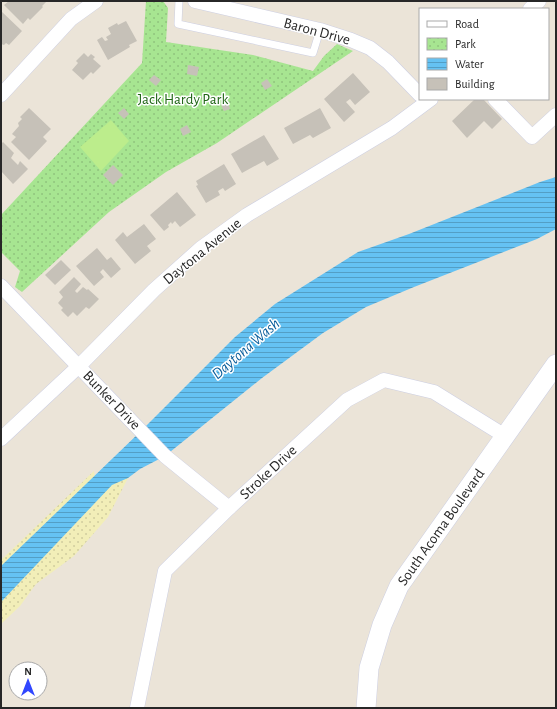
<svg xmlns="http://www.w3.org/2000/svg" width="557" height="709" font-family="'Alegreya Sans',sans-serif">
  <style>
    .sand { fill: url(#sand-dots) }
    .park { fill: url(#park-dots) }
    .pitch { fill: #bced8c }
    .water { fill: url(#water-rules) }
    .building { fill: #c6c1b8 }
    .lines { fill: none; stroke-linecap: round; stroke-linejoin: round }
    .lane-casing { stroke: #cdcfe2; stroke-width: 8 }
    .street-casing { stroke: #cdcfe2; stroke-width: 15 }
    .secondary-casing { stroke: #cdcfe2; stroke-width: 20 }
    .lane { stroke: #fff; stroke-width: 7 }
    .street { stroke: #fff; stroke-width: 14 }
    .secondary { stroke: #fff; stroke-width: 19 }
    .labels { text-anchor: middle; stroke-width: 3; stroke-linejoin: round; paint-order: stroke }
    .street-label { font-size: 15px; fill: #272727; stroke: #fff }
    .park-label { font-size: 15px; fill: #206616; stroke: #fff }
    .water-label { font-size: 16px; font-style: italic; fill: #085d9b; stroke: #fff }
  </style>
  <defs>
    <pattern id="sand-dots" width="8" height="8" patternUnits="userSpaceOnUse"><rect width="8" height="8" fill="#f2eeb8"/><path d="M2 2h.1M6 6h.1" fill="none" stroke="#d0cc9e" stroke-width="1.8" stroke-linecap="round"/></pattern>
    <pattern id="park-dots" width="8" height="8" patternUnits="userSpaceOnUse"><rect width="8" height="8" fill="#a7e591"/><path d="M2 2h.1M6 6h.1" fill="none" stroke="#90c47d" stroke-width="1.8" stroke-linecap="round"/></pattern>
    <pattern id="water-rules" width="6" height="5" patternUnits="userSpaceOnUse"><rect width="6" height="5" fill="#65c2f3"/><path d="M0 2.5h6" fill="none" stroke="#539ec5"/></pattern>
  </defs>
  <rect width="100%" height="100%" fill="#ebe4d8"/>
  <path class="sand" d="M119 468 128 478 108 517 74 556 36 584 20 606 1 624V560L94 471 96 483Z"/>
  <path class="park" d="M146 1H163L168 8 166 42 253 55 313 71 324 56 337 44 353 51 217 143 166 172 109 212 22 292 15 287 20 271 1 252V215L142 63Z"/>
  <path class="pitch" d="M111 120 129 141 101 171 80 147Z"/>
  <path class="water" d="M556 177V229L537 239 414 287 366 307 323 333 262 378 165 456 140 469 128 478 112 485 1 602V566L141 431 235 337 275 304 358 252 409 234 540 182Z"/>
  <g class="building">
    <path d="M9 1H47L42 6 43 7 30 20 28 18 23 24 4 5Z"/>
    <path d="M1 11 22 31 9 45 6 43 4 45 1 44Z"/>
    <path d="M126 21 137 41 129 45 130 47 108 60 97 40 102 37 105 41 108 40 106 37 111 34 108 28 117 23 118 25Z"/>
    <path d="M84 53 88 57 91 54 95 57 93 59 101 66 93 74 91 72 83 80 72 70 78 63 76 61Z"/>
    <path d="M188 65 199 67 197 76 187 74Z"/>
    <path d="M353 73 370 92 355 105 350 99 346 102 355 112 344 122 324 99Z"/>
    <path d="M154 75 161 80 156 86 149 80Z"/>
    <path d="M267 79 272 86 265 90 261 83Z"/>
    <path d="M475 99H483L502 119 492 129 484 121 467 138 452 121Z"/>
    <path d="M228 102 230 109 224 111 221 105Z"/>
    <path d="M29 108 51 129 43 137 47 141 29 160 11 142 16 137 12 134 19 126 18 123 22 119 20 117Z"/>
    <path d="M124 108 129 114 124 119 118 113Z"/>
    <path d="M320 108 331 128 313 138 310 135 293 144 284 128Z"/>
    <path d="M187 125 191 132 183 136 180 129Z"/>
    <path d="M264 135 279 159 267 166 264 161 242 173 231 154Z"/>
    <path d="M3 142 14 153 11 158 18 165 20 161 28 169 13 184 1 171V144Z"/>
    <path d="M224 164 236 184 225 191 223 188 218 191 220 195 206 203 196 186 198 185 196 181Z"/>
    <path d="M113 165 123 175 113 185 103 175Z"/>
    <path d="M177 192 196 215 180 227 175 221 172 224 171 222 168 225 169 227 164 231 150 215Z"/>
    <path d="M144 224 156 239 147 246 151 251 135 264 115 240 123 232 127 237Z"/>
    <path d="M97 248 107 260 111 257 121 269 111 278 103 269 100 272 104 277 94 286 76 266Z"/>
    <path d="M61 260 71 270 55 285 45 275Z"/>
    <path d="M74 277 81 284 75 291 77 293 83 287 87 290 88 289 99 299 89 309 86 307 77 316 73 312 68 317 61 310 63 308 58 303 63 297 59 292Z"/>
  </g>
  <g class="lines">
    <defs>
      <path id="lane" d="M179 1 178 24 313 53 320 30"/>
      <g id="street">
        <path d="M195 1 320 30 351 40 370 48 388 62 420 95"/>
        <path d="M530 9 539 1"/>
        <path d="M1 95 71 19 96 1"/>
        <path d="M495 99 532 137 556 115"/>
        <path d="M1 286 165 456 229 508"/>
        <path d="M1 439 79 366 154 290 201 248 247 215 392 128 431 99"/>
        <path d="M137 708 165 571 229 508 347 400 384 380 434 392 505 436"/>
      </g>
      <g id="secondary">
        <path id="s1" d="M366 708 369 668 382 625 399 586 556 364"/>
      </g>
    </defs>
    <use href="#lane" class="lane-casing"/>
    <use href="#street" class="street-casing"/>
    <use href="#secondary" class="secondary-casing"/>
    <use href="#lane" class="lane"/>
    <use href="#street" class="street"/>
    <use href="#secondary" class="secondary"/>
  </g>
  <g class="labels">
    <g class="street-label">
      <text transform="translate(317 31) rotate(15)" y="5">Baron Drive</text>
      <text transform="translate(202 251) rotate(-39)" y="5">Daytona Avenue</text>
      <text transform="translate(112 400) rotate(46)" y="5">Bunker Drive</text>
      <text transform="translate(268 472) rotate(-43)" y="5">Stroke Drive</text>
      <text dy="5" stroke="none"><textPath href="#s1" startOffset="200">South Acoma Boulevard</textPath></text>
    </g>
    <g class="park-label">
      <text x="183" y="104">Jack Hardy Park</text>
    </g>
    <g class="water-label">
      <text transform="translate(245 348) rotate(-41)" y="6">Daytona Wash</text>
    </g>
  </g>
  <rect width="557" height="709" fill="none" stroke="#272727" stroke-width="4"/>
  <rect x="419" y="8" width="130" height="92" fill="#ffffff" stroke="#a9a9a9"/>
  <rect x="427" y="21" width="20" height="6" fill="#ffffff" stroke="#a9a9a9"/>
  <text x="455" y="28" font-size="12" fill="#272727">Road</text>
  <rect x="427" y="38" width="20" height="12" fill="url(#park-dots)" stroke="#a9a9a9"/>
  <text x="455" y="48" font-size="12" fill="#272727">Park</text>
  <rect x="427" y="58" width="20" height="12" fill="url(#water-rules)" stroke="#a9a9a9"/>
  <text x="455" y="68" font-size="12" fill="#272727">Water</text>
  <rect x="427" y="78" width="20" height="12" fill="#c6c1b8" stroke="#a9a9a9"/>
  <text x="455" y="88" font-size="12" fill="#272727">Building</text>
  <g transform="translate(28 681)"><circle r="19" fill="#ffffff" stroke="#a9a9a9"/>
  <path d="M0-3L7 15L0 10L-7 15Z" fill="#3147ff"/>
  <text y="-6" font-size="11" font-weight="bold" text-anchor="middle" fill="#272727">N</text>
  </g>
</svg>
